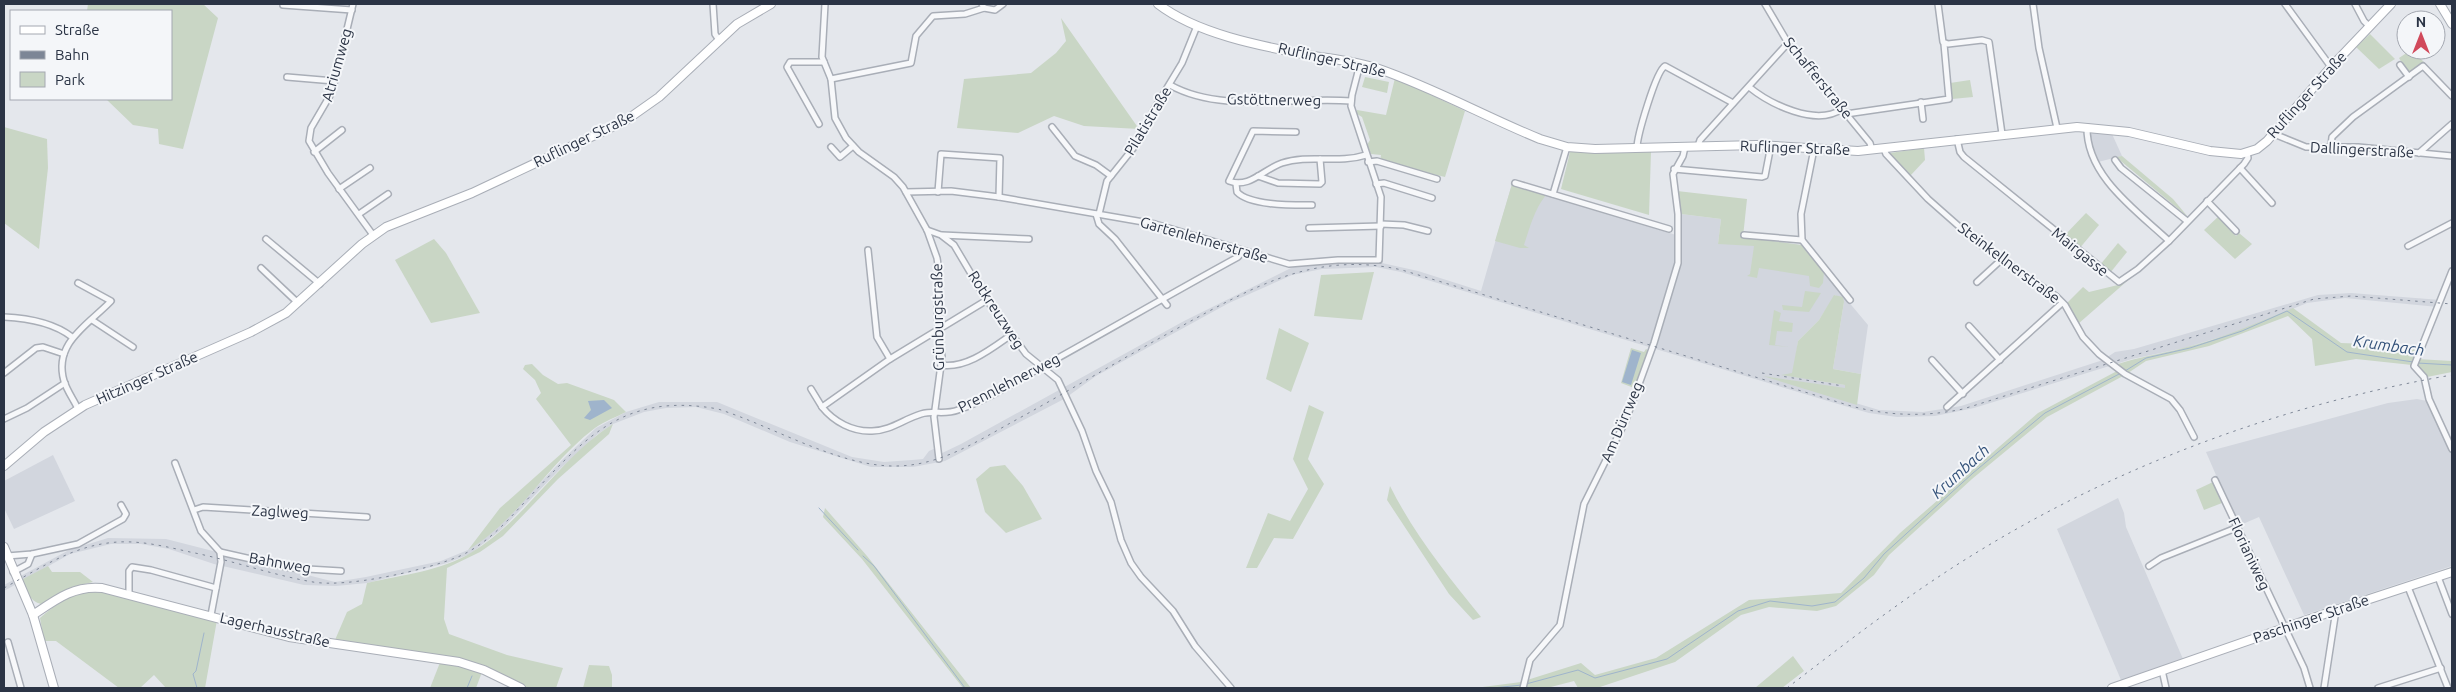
<svg xmlns="http://www.w3.org/2000/svg" width="2456" height="692" font-family="Ubuntu,sans-serif">
  <style>
    .built { fill: #d2d6de }
    .green { fill: #c9d6c5 }
    .water { fill: #9fb4cc }
    .lines { fill: none; stroke-linecap: round; stroke-linejoin: round }
    .stream { stroke: #9fb4cc; stroke-width: 1 }
    .street-casing { stroke: #a9aeb7; stroke-width: 8 }
    .secondary-casing { stroke: #a9aeb7; stroke-width: 10 }
    .street { stroke: #f7f8fa; stroke-width: 5 }
    .secondary { stroke: #fff; stroke-width: 8 }
    .rail { stroke: #7d8696; stroke-width: 1; stroke-dasharray: 2.5 5; stroke-linecap: butt }
    .labels { text-anchor: middle; stroke-width: 4; stroke-linejoin: round; paint-order: stroke }
    .street-label { font-size: 15px; fill: #2b3445; stroke: #f4f6f9 }
    .water-label { font-size: 16px; font-style: italic; fill: #34527a; stroke: #f4f6f9 }
  </style>
  <rect width="100%" height="100%" fill="#e4e7ec"/>
  <g class="built">
    <path d="M2092 132 2112 134 2122 156 2098 162 2089 140Z"/>
    <path d="M1512 184 1676 235 1675 262 1652 342 1658 343 1682 257 1681 214 1721 219 1718 244 1743 237 1801 245 1868 325 1861 374 1833 369 1844 302 1835 295 1819 320 1798 341 1793 376 1845 385V389L1768 377 1879 410 1923 412 1961 406 2103 360 2115 352 2134 349 2318 295 2351 293 2441 300 2438 307 2345 298 2307 303 2234 333 2184 348 2132 359 1974 408 1935 416 1897 417 1869 413 1838 404 1401 272 1376 267 1322 269 1292 275 1229 303 1096 376 1064 399 945 461 913 467H871L790 442 724 414 696 407 666 408 644 412 613 424 598 434 560 469 501 530 470 554 447 563 367 583 336 586 304 585 214 564 169 549 141 544H111L70 554 4 591V585L69 550 108 538 166 539 335 582 366 577 441 561 468 550 497 528 562 460 596 428 626 412 659 402H717L852 457 884 462 912 460 923 459 929 451 936 448 938 455 961 444 1184 321 1293 267 1347 262 1382 263 1418 271 1481 291Z"/>
    <path d="M2417 399 2427 401 2452 453V566L2304 615 2259 517 2238 526 2206 452 2388 403Z"/>
    <path d="M53 455 75 501 14 529 4 508V481Z"/>
    <path d="M2118 498 2124 513 2126 527 2183 659 2121 680 2057 529Z"/>
  </g>
  <g class="green">
    <path d="M88 4H203L218 18 183 149 159 144 158 129 133 125 106 99H171V11H87Z"/>
    <path d="M1061 18 1139 129 1084 126 1054 116 1018 133 957 128 964 79 1031 73 1056 53 1066 41Z"/>
    <path d="M2370 34 2395 59 2379 69 2356 47Z"/>
    <path d="M2411 50 2424 62 2408 73 2399 58Z"/>
    <path d="M1365 77 1389 82 1387 93 1362 87Z"/>
    <path d="M1395 78 1465 111 1445 177 1380 161 1381 155 1371 154 1367 145 1370 140 1362 117 1357 114V110L1386 115Z"/>
    <path d="M1970 80 1973 97 1952 99 1950 83Z"/>
    <path d="M4 127 47 139 48 168 39 249 4 223Z"/>
    <path d="M1924 148 1925 160 1910 176 1890 153Z"/>
    <path d="M1570 152H1651L1649 215 1561 189Z"/>
    <path d="M2122 156 2173 199 2188 217 2116 157Z"/>
    <path d="M1512 184 1546 195C1534 210 1530 227 1524 245L1529 248H1520L1495 241Z"/>
    <path d="M1677 191 1747 199 1743 237 1801 245 1824 272 1823 283 1819 288 1810 286 1809 276 1759 268 1757 278 1747 276 1750 274 1754 246 1718 244 1721 219 1681 214Z"/>
    <path d="M2086 213 2099 225 2079 249 2064 236Z"/>
    <path d="M2219 216 2236 236 2239 233 2252 244 2235 259 2204 230Z"/>
    <path d="M434 239 446 253 480 313 431 323 395 260Z"/>
    <path d="M2118 243 2127 252 2110 273 2100 265Z"/>
    <path d="M2142 268 2078 324 2066 304 2083 287 2089 292 2122 284Z"/>
    <path d="M1374 272 1362 320 1314 316 1321 275Z"/>
    <path d="M1805 291 1821 293 1809 312 1783 310 1782 305 1802 307Z"/>
    <path d="M1834 295 1843 297 1844 302 1833 369 1861 374 1857 405 1763 376 1845 388V385L1781 375 1792 373 1798 341 1819 320Z"/>
    <path d="M2293 308 2341 343 2419 346 2412 365 2356 359 2315 366 2312 339 2288 316 2209 346 2146 361 2128 373 2115 365C2138 357 2161 354 2183 348 2221 339 2257 323 2293 308Z"/>
    <path d="M1774 310 1781 313 1779 321 1793 323 1792 332 1777 331 1775 345 1789 347 1769 345Z"/>
    <path d="M1279 328 1309 343 1291 392 1266 379Z"/>
    <path d="M1631 348 1644 352 1646 349 1649 351 1636 387 1634 388 1621 383Z"/>
    <path d="M2417 359 2452 361V372L2427 377 2416 364Z"/>
    <path d="M532 364 543 375 558 384 567 383 614 400 626 412C616 417 605 421 595 428 548 463 519 520 468 550L500 508 571 445 536 399 541 393 535 380 523 369 525 365Z"/>
    <path d="M2117 371 2123 376 2047 417 1972 479 1889 555 1874 575 1836 606 1817 611 1769 607 1741 615 1675 662 1597 688H1578L1574 681 1547 688H1475L1521 682 1581 663 1595 675 1656 658 1749 600 1841 593 1900 533 2038 413Z"/>
    <path d="M1309 405 1324 412 1308 459 1324 484 1293 539 1274 538 1257 568H1246L1268 513 1290 521 1308 489 1293 459Z"/>
    <path d="M613 424 609 434 558 479 503 536 480 552 447 568 444 619 449 634 507 655 563 668 556 688H527L473 663 438 655 335 640 347 612 362 604 367 583C401 575 442 571 472 552 527 519 559 458 613 424Z"/>
    <path d="M1005 465 1023 486 1042 519 1006 533 985 512 976 479 990 467Z"/>
    <path d="M2213 482 2222 503 2204 510 2196 490Z"/>
    <path d="M1390 486C1414 534 1447 575 1481 617L1473 620 1449 594 1387 500Z"/>
    <path d="M825 508 867 556 971 688H963L862 559 823 517Z"/>
    <path d="M48 566 52 572H80L93 582 72 587 41 604C30 602 26 590 21 580Z"/>
    <path d="M95 589 217 620 205 688H166L154 675 140 688H119L56 641H44L40 618C56 604 73 592 95 589Z"/>
    <path d="M1793 656 1804 671 1782 688H1755Z"/>
    <path d="M441 660 482 672 476 688H430Z"/>
    <path d="M589 665 609 666 612 675V688H583Z"/>
  </g>
  <g class="water">
    <path d="M1632 350 1641 353 1631 385 1622 382Z"/>
    <path d="M604 400 612 408 590 420 584 418 591 410 588 401Z"/>
  </g>
  <g class="lines">
    <g class="stream">
      <path d="M2417 363 2452 365"/>
      <path d="M2125 371 2146 358 2190 348 2242 331 2287 311 2347 352 2413 362"/>
      <path d="M819 508 858 550"/>
      <path d="M863 556 874 566 965 688"/>
      <path d="M1526 684 1578 670 1595 678 1667 659 1738 611 1770 601 1812 606 1835 602 1864 578 1884 554 1973 473 2045 413 2121 373"/>
      <path d="M197 688 193 674 196 671 204 633"/>
      <path d="M467 688 472 676"/>
      <path d="M1493 688 1522 685"/>
    </g>
    <defs>
      <g id="street">
        <path d="M353 4 332 92 311 128 309 141 328 173 373 235"/>
        <path d="M713 4 715 34 719 40"/>
        <path d="M825 4 822 57 831 79 835 118 846 138 859 152 894 177 903 187 927 230 937 258 939 271 937 315 942 357 934 417 939 459"/>
        <path d="M1765 4 1788 43 1870 143 1872 150"/>
        <path d="M1938 4 1943 42 1948 44 1982 40 1989 42 2002 134"/>
        <path d="M2033 4 2039 48 2057 128"/>
        <path d="M2285 4 2331 67"/>
        <path d="M2355 4 2364 21 2370 27"/>
        <path d="M283 5 352 10"/>
        <path d="M984 8 995 10 1003 4"/>
        <path d="M2400 65 2409 77"/>
        <path d="M287 77 334 81"/>
        <path d="M831 79 911 63 916 36 933 16 965 14 984 8 982 4"/>
        <path d="M1170 85C1222 114 1294 96 1351 101"/>
        <path d="M1749 87C1770 104 1816 127 1842 109"/>
        <path d="M1921 102 1923 119"/>
        <path d="M1846 114 1949 99 1944 44"/>
        <path d="M819 124 787 67 790 62H824"/>
        <path d="M1052 127 1075 156 1096 165 1111 176"/>
        <path d="M2087 127C2086 176 2137 211 2169 241"/>
        <path d="M1296 132 1253 131 1229 181C1249 189 1264 169 1282 163 1309 154 1338 164 1366 155"/>
        <path d="M2274 134 2306 147H2358L2452 156"/>
        <path d="M1957 139 1960 152 1964 157 2119 282 2138 269 2169 241 2244 164 2248 158 2247 152"/>
        <path d="M1698 146 1700 140 1788 43"/>
        <path d="M831 147 840 157 853 146"/>
        <path d="M2331 147 2332 137 2353 117 2423 66 2452 96"/>
        <path d="M1637 148C1637 136 1656 71 1665 66L1733 103"/>
        <path d="M1814 149 1801 214 1802 240 1850 300"/>
        <path d="M1884 149 1886 154 1928 199 1979 244 2056 296 2065 305 2083 337 2099 354 2125 374 2171 399 2180 410 2194 437"/>
        <path d="M314 152 342 130"/>
        <path d="M2419 153 2452 124"/>
        <path d="M2115 160 2121 168 2187 221"/>
        <path d="M1368 162 1377 161 1437 179"/>
        <path d="M2240 168 2272 203"/>
        <path d="M1674 169 1762 177 1765 176 1771 145"/>
        <path d="M1258 176 1278 183 1320 184 1322 182 1320 159"/>
        <path d="M1515 183 1669 229"/>
        <path d="M1236 184 1237 192C1250 206 1294 205 1312 205"/>
        <path d="M1376 184 1384 183 1432 198"/>
        <path d="M339 189 370 168"/>
        <path d="M906 192 951 191 999 197 1155 224 1289 264 1338 260H1379L1381 197 1351 106 1352 95 1360 64"/>
        <path d="M938 192 941 154 1000 158 999 197"/>
        <path d="M1553 194 1567 147"/>
        <path d="M2207 201 2236 231"/>
        <path d="M359 214 388 194"/>
        <path d="M1096 214 1099 224 1115 239 1167 305"/>
        <path d="M1099 214 1107 181 1139 141 1153 111 1182 63 1197 26"/>
        <path d="M1381 224 1404 225 1428 231"/>
        <path d="M1309 228 1381 226"/>
        <path d="M927 230 941 235 954 245 986 299 1026 354 1058 380 1082 431 1096 471 1111 502 1121 540 1131 563 1141 577 1173 611 1195 646 1231 688"/>
        <path d="M942 235 1029 239"/>
        <path d="M1744 235 1802 240"/>
        <path d="M266 239 320 284"/>
        <path d="M2408 246 2452 223"/>
        <path d="M868 250 877 337 890 359"/>
        <path d="M261 268 298 303"/>
        <path d="M2452 271 2414 366 2424 377 2429 399 2452 449"/>
        <path d="M1977 282 2001 260"/>
        <path d="M4 317C26 318 54 323 72 337"/>
        <path d="M92 320 133 347"/>
        <path d="M1969 326 2000 360"/>
        <path d="M1932 360 1963 394"/>
        <path d="M941 365C966 369 991 349 1011 335"/>
        <path d="M4 373 36 348 43 347 64 354"/>
        <path d="M811 389 822 407 890 359 987 300"/>
        <path d="M822 407C834 422 853 432 872 431 890 431 904 419 921 414 934 410 945 415 958 410 990 399 1019 379 1049 363 1112 328 1174 292 1238 257L1243 251"/>
        <path d="M1947 407 2062 303"/>
        <path d="M78 409C74 400 67 391 64 381 53 343 88 325 111 301L78 283"/>
        <path d="M4 419 27 408 65 383"/>
        <path d="M175 463 201 531 220 552 221 562 211 615"/>
        <path d="M2215 480 2304 668 2310 688"/>
        <path d="M194 510 203 507 367 517"/>
        <path d="M220 552 291 568 341 571"/>
        <path d="M7 556 32 554 78 544 123 519 126 514 121 505"/>
        <path d="M2149 566 2161 558 2236 528"/>
        <path d="M13 572 28 564 32 554"/>
        <path d="M2438 577 2452 614"/>
        <path d="M2408 587 2448 688"/>
        <path d="M129 594V571L132 567 151 570 216 588"/>
        <path d="M8 642 21 688"/>
        <path d="M2162 670 2166 688"/>
        <path d="M1523 688 1530 660 1560 625 1584 504 1626 420 1654 343 1678 263V214L1673 174 1683 156 1685 147"/>
        <path d="M2324 688 2336 610"/>
        <path d="M2378 688 2441 668"/>
      </g>
      <g id="secondary">
        <path d="M1158 4C1197 34 1261 46 1308 55 1332 59 1356 61 1379 69 1434 88 1486 117 1540 139L1567 147 1595 149 1757 145 1858 151 2077 127 2129 132 2210 151 2241 154 2257 149 2267 141 2331 67 2391 4"/>
        <path d="M2440 4 2452 24"/>
        <path d="M4 466 44 432 85 405 251 332 286 313 362 244 386 227 472 193 625 121 659 97 737 24 771 4"/>
        <path d="M4 547 33 615 54 688"/>
        <path d="M33 615C55 600 74 585 102 588L289 637 459 662 484 670 521 688"/>
        <path d="M2112 688 2336 610 2452 572"/>
      </g>
    </defs>
    <use href="#street" class="street-casing"/>
    <use href="#secondary" class="secondary-casing"/>
    <use href="#street" class="street"/>
    <use href="#secondary" class="secondary"/>
    <g class="rail">
      <path d="M1762 373 1843 386"/>
      <path d="M4 588C37 570 69 548 108 543 136 539 163 546 190 552 231 560 272 575 313 582 348 588 427 570 460 556 484 545 503 526 521 506 582 442 619 391 718 409 772 426 836 465 892 466 938 467 976 442 1014 421 1069 391 1123 358 1178 328 1252 288 1314 250 1402 270L1851 406C1889 416 1925 417 1963 409L2314 299 2351 296 2452 304"/>
      <path d="M1787 688C1851 639 1914 590 1984 548 2126 462 2289 403 2452 375"/>
    </g>
  </g>
  <g class="labels">
    <g class="street-label">
      <text transform="translate(1332 60) rotate(13)" y="5">Ruflinger Straße</text>
      <text transform="translate(337 65) rotate(-74)" y="5">Atriumweg</text>
      <text transform="translate(1818 78) rotate(51)" y="5">Schafferstraße</text>
      <text transform="translate(2307 95) rotate(-48)" y="5">Ruflinger Straße</text>
      <text transform="translate(1274 100) rotate(1)" y="5">Gstöttnerweg</text>
      <text transform="translate(1148 121) rotate(-59)" y="5">Pilatistraße</text>
      <text transform="translate(584 139) rotate(-26)" y="5">Ruflinger Straße</text>
      <text transform="translate(1795 148) rotate(2)" y="5">Ruflinger Straße</text>
      <text transform="translate(2362 150) rotate(3)" y="5">Dallingerstraße</text>
      <text transform="translate(1204 240) rotate(16)" y="5">Gartenlehnerstraße</text>
      <text transform="translate(2080 252) rotate(39)" y="5">Mairgasse</text>
      <text transform="translate(2009 263) rotate(37)" y="5">Steinkellnerstraße</text>
      <text transform="translate(996 310) rotate(57)" y="5">Rotkreuzweg</text>
      <text transform="translate(938 317) rotate(-91)" y="5">Grünburgstraße</text>
      <text transform="translate(147 378) rotate(-24)" y="5">Hitzinger Straße</text>
      <text transform="translate(1009 383) rotate(-27)" y="5">Prennlehnerweg</text>
      <text transform="translate(1622 422) rotate(-67)" y="5">Am Dürrweg</text>
      <text transform="translate(280 512) rotate(3)" y="5">Zaglweg</text>
      <text transform="translate(2249 554) rotate(65)" y="5">Florianiweg</text>
      <text transform="translate(280 563) rotate(10)" y="5">Bahnweg</text>
      <text transform="translate(2311 619) rotate(-19)" y="5">Paschinger Straße</text>
      <text transform="translate(275 630) rotate(13)" y="5">Lagerhausstraße</text>
    </g>
    <g class="water-label">
      <text transform="translate(2389 345) rotate(8)" y="6">Krumbach</text>
      <text transform="translate(1960 471) rotate(-42)" y="6">Krumbach</text>
    </g>
  </g>
  <rect width="2456" height="692" fill="none" stroke="#2b3445" stroke-width="10"/>
  <rect x="10" y="10" width="162" height="90" fill="#f4f6f9" stroke="#a4a8b1"/>
  <rect x="20" y="26" width="25" height="8" fill="#ffffff" stroke="#a4a8b1"/>
  <text x="55" y="35" font-size="15" fill="#2b3445">Straße</text>
  <rect x="20" y="51" width="25" height="8" fill="#7d8696" stroke="#a4a8b1"/>
  <text x="55" y="60" font-size="15" fill="#2b3445">Bahn</text>
  <rect x="20" y="72" width="25" height="15" fill="#c9d6c5" stroke="#a4a8b1"/>
  <text x="55" y="85" font-size="15" fill="#2b3445">Park</text>
  <g transform="translate(2421 35)"><circle r="24" fill="#f4f6f9" stroke="#a4a8b1"/>
  <path d="M0-4L9 19L0 12L-9 19Z" fill="#d1495b"/>
  <text y="-8" font-size="14" font-weight="bold" text-anchor="middle" fill="#2b3445">N</text>
  </g>
</svg>
